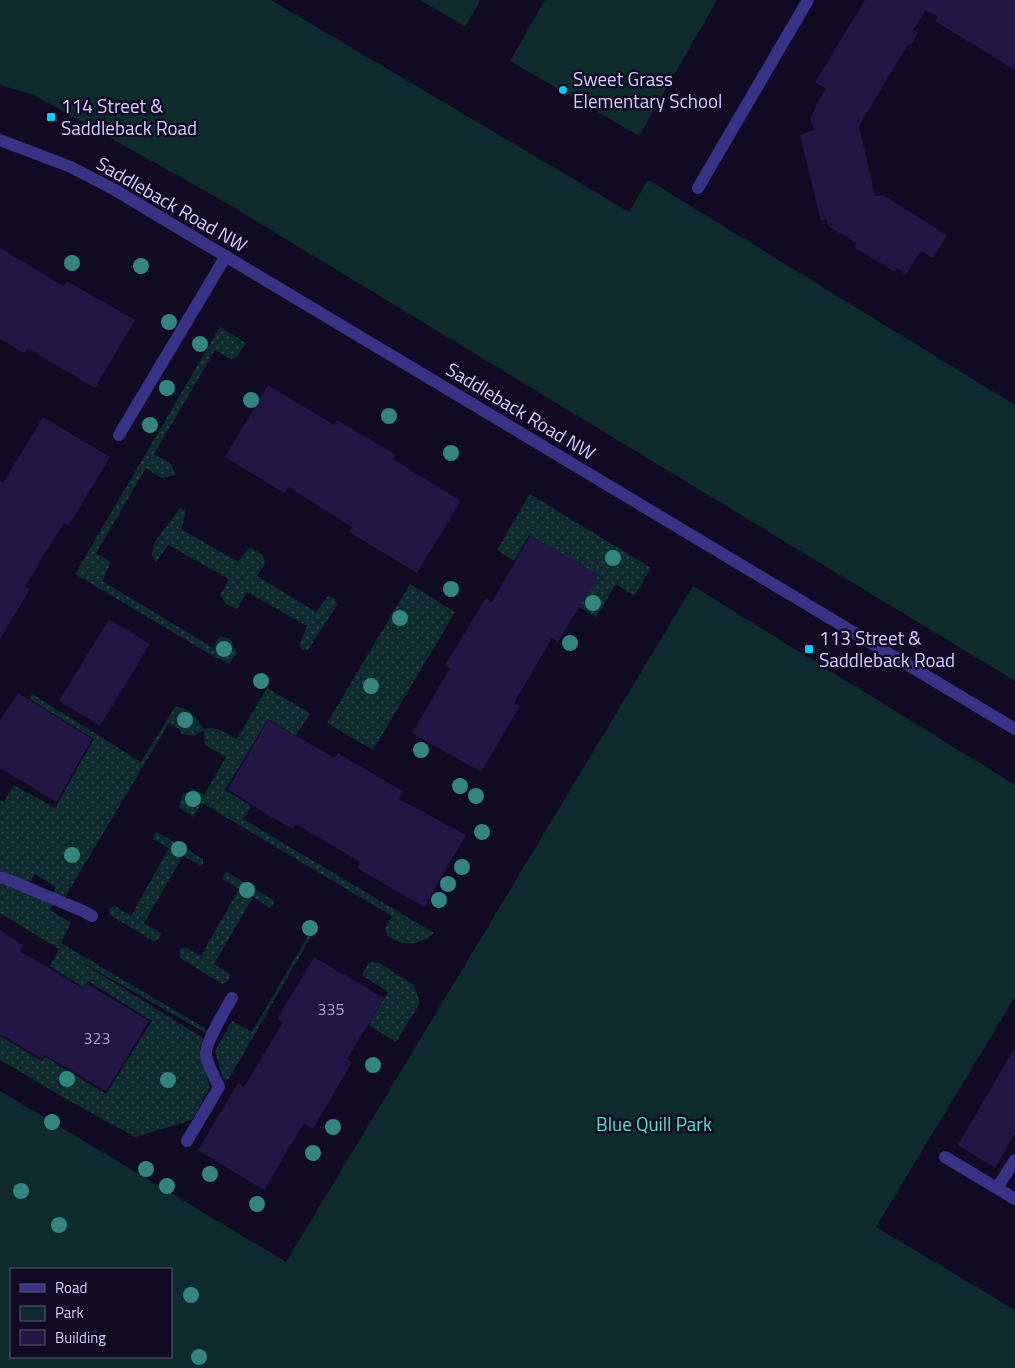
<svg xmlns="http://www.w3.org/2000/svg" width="1015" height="1368" font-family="'Titillium Web',sans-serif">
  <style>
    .grass { fill: url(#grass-dots) }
    .green { fill: #0e2c2d; fill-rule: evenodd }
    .building { fill: #221645 }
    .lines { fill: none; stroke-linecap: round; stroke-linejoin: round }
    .service { stroke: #3a3286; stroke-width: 12 }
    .tertiary { stroke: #3a3286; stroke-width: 12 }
    .tree { fill: #338680 }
    .poi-dot { fill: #00d0f8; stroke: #110b23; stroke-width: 2 }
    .labels { text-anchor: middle; stroke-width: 5; stroke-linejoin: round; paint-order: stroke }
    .number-label { font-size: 16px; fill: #a99fd0 }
    .poi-label { font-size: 19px; fill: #d6cdff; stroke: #110b23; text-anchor: start }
    .street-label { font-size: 19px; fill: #d6cdff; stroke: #110b23 }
    .park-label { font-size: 19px; fill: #4eeacc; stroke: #110b23 }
  </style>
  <defs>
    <pattern id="grass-dots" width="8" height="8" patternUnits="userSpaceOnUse" patternTransform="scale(1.25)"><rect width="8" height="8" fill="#0e2c2d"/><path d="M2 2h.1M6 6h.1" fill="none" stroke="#30494c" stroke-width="1.8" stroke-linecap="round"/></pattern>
  </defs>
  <rect width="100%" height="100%" fill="#110b23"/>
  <g class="grass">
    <path d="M220 327 246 343 237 357 232 360 215 350 154 454 170 463 176 475 161 478 146 468 96 553 111 562 102 581 213 648 220 636 230 639 237 653 229 664 208 653 75 574Z"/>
    <path d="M530 494 651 568 634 596 616 584 596 617 579 607 598 575 529 535 514 561 497 550Z"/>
    <path d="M180 508 185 511V517L181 529 238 562 250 547 263 555 265 564 257 576 316 612 328 596 334 598 337 605 308 650H302L299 645 307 626 247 592 237 609 226 604 220 595 229 579 168 545 156 562 152 555 154 543Z"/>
    <path d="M410 584 455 612 373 750 327 723Z"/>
    <path d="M267 688 310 713 296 736 268 719 225 790 251 806 243 819 434 933C418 946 406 946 388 937L385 929 392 916 202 803 193 817 179 808 182 795 193 789 204 795 226 757 205 745 204 730 195 736 181 734 179 729 169 723 65 897 60 894 59 896 53 893 56 887 35 874 27 887 56 900 50 910 71 923 61 943 208 1030 206 1033 71 956 203 1038 200 1050 201 1059 210 1087 192 1120 135 1137 68 1100 0 1060V1036L42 1061 45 1057 106 1094 152 1021 88 981 84 988 50 966 59 949 0 913V800L4 802 14 785 55 808 94 739 30 699 32 694 141 762 175 707C191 708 195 717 204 729 216 726 226 733 237 739Z"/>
    <path d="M157 832 203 859V864L200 865 183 856 144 923 161 933 158 940 153 941 110 915 109 909 115 906 131 916 169 848 153 839 154 834Z"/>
    <path d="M227 872 273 900 274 904 270 908 253 897 214 964 230 974 228 981 222 984 180 958 179 950 185 947 201 956 239 889 223 879 224 875Z"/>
    <path d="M309 934 312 935 228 1080 223 1079 215 1051 232 1021 252 1032Z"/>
    <path d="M369 962 379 963 414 985 420 1003 396 1042 368 1025 388 992 362 975Z"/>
  </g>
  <g class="green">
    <path d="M0 0H271L629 212 648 180 1015 405V681L223 201 34 95 0 85Z"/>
    <path d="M420 0H481L465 26Z"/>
    <path d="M545 0H717L639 136 510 61Z"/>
    <path d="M693 586 1015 785V997L876 1227 1015 1310V1368H0V1091L286 1262ZM11 1269H171V1357H11Z"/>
  </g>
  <g class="building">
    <path d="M865 0H1015V70L935 21 938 17 926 10 913 30 918 33 911 45 908 44 859 126 875 196 883 195 947 235 933 258 921 251 906 275 897 268 895 272 854 247 856 243 828 226 827 219 821 221 800 135 814 130 810 119 816 107H815L826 89 815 82Z"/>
    <path d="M0 248 64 286 67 281 135 320 95 388 27 348 24 353 0 339Z"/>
    <path d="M268 385 334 425 337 420 396 455 393 459 461 501 417 573 349 532 352 527 288 487 284 493 225 457Z"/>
    <path d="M43 417 110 457 69 525 64 523 25 586 30 589 0 639V481L3 483Z"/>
    <path d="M530 536 599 575 558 642 552 638 514 703 520 706 481 772 412 733 450 668 445 665 486 598 492 602Z"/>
    <path d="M109 619 150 644 100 726 59 701Z"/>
    <path d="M18 693 92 739 56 802 0 768V719H1Z"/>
    <path d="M268 720 335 758 338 753 404 792 399 799 466 835 424 907 357 868 360 862 296 824 293 829 266 814 228 789Z"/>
    <path d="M0 930 23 945 20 951 84 989 87 984 149 1021 106 1091 45 1055 42 1059 0 1034Z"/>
    <path d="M314 957 384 998 347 1059 352 1062 313 1129 304 1123 264 1190 198 1150 238 1083 244 1087 283 1022 277 1019Z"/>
    <path d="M1015 1047V1134L995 1168 958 1145Z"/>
  </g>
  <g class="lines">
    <g class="service">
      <path d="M698 188 808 0"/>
      <path d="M119 435 226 256"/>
      <path d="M0 878H4L83 911 92 916"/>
      <path d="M187 1141 219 1087C215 1077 207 1066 206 1054 205 1044 226 1008 232 998"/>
      <path d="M945 1157 1015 1199"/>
      <path d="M997 1188 1015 1160"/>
    </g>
    <path class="tertiary" d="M0 140 71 167 115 190 1015 729"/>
  </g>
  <g class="tree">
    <circle cx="72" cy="263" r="8"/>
    <circle cx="141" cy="266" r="8"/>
    <circle cx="169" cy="322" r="8"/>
    <circle cx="200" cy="344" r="8"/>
    <circle cx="167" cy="388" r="8"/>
    <circle cx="251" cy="400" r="8"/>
    <circle cx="389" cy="416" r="8"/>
    <circle cx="150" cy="425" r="8"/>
    <circle cx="451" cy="453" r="8"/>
    <circle cx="613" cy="558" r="8"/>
    <circle cx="451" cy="589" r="8"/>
    <circle cx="593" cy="603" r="8"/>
    <circle cx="400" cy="618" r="8"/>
    <circle cx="570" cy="643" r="8"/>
    <circle cx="224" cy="649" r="8"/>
    <circle cx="261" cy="681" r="8"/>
    <circle cx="371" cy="686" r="8"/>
    <circle cx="185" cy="720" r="8"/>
    <circle cx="421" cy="750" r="8"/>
    <circle cx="460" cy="786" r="8"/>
    <circle cx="476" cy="796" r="8"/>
    <circle cx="193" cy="799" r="8"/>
    <circle cx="482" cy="832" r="8"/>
    <circle cx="179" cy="849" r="8"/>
    <circle cx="72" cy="855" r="8"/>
    <circle cx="462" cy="867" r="8"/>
    <circle cx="448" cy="884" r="8"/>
    <circle cx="247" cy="890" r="8"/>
    <circle cx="439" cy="900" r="8"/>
    <circle cx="310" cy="928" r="8"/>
    <circle cx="373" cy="1065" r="8"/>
    <circle cx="67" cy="1079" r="8"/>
    <circle cx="168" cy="1080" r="8"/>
    <circle cx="52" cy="1122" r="8"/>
    <circle cx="333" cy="1127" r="8"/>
    <circle cx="313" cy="1153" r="8"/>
    <circle cx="146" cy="1169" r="8"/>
    <circle cx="210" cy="1174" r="8"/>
    <circle cx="167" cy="1186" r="8"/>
    <circle cx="21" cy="1191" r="8"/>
    <circle cx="257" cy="1204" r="8"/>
    <circle cx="59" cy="1225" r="8"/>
    <circle cx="191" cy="1295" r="8"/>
    <circle cx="199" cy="1357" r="8"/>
  </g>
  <g class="poi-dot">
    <circle cx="563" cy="90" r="5"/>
    <rect x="46" y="112" width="10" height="10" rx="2.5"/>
    <rect x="804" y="644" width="10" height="10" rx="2.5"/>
  </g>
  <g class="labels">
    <g class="number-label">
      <text x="331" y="1015">335</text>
      <text x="97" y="1044">323</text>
    </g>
    <g class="poi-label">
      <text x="573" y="86">Sweet Grass<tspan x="573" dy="22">Elementary School</tspan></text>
      <text x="61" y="113">114 Street &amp;<tspan x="61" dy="22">Saddleback Road</tspan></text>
      <text x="819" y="645">113 Street &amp;<tspan x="819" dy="22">Saddleback Road</tspan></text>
    </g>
    <g class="street-label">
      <text transform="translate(172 204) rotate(30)" y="7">Saddleback Road NW</text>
      <text transform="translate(521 411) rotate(31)" y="7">Saddleback Road NW</text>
    </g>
    <g class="park-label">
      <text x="654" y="1131">Blue Quill Park</text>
    </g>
  </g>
  <rect x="10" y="1268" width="162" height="90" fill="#110b23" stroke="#60597b"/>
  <rect x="20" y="1284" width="25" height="8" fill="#3a3286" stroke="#60597b"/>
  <text x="55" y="1293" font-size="15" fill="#d6cdff">Road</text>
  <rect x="20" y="1306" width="25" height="15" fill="#0e2c2d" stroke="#60597b"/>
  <text x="55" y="1318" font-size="15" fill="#d6cdff">Park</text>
  <rect x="20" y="1330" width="25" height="15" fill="#221645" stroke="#60597b"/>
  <text x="55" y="1343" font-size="15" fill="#d6cdff">Building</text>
</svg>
